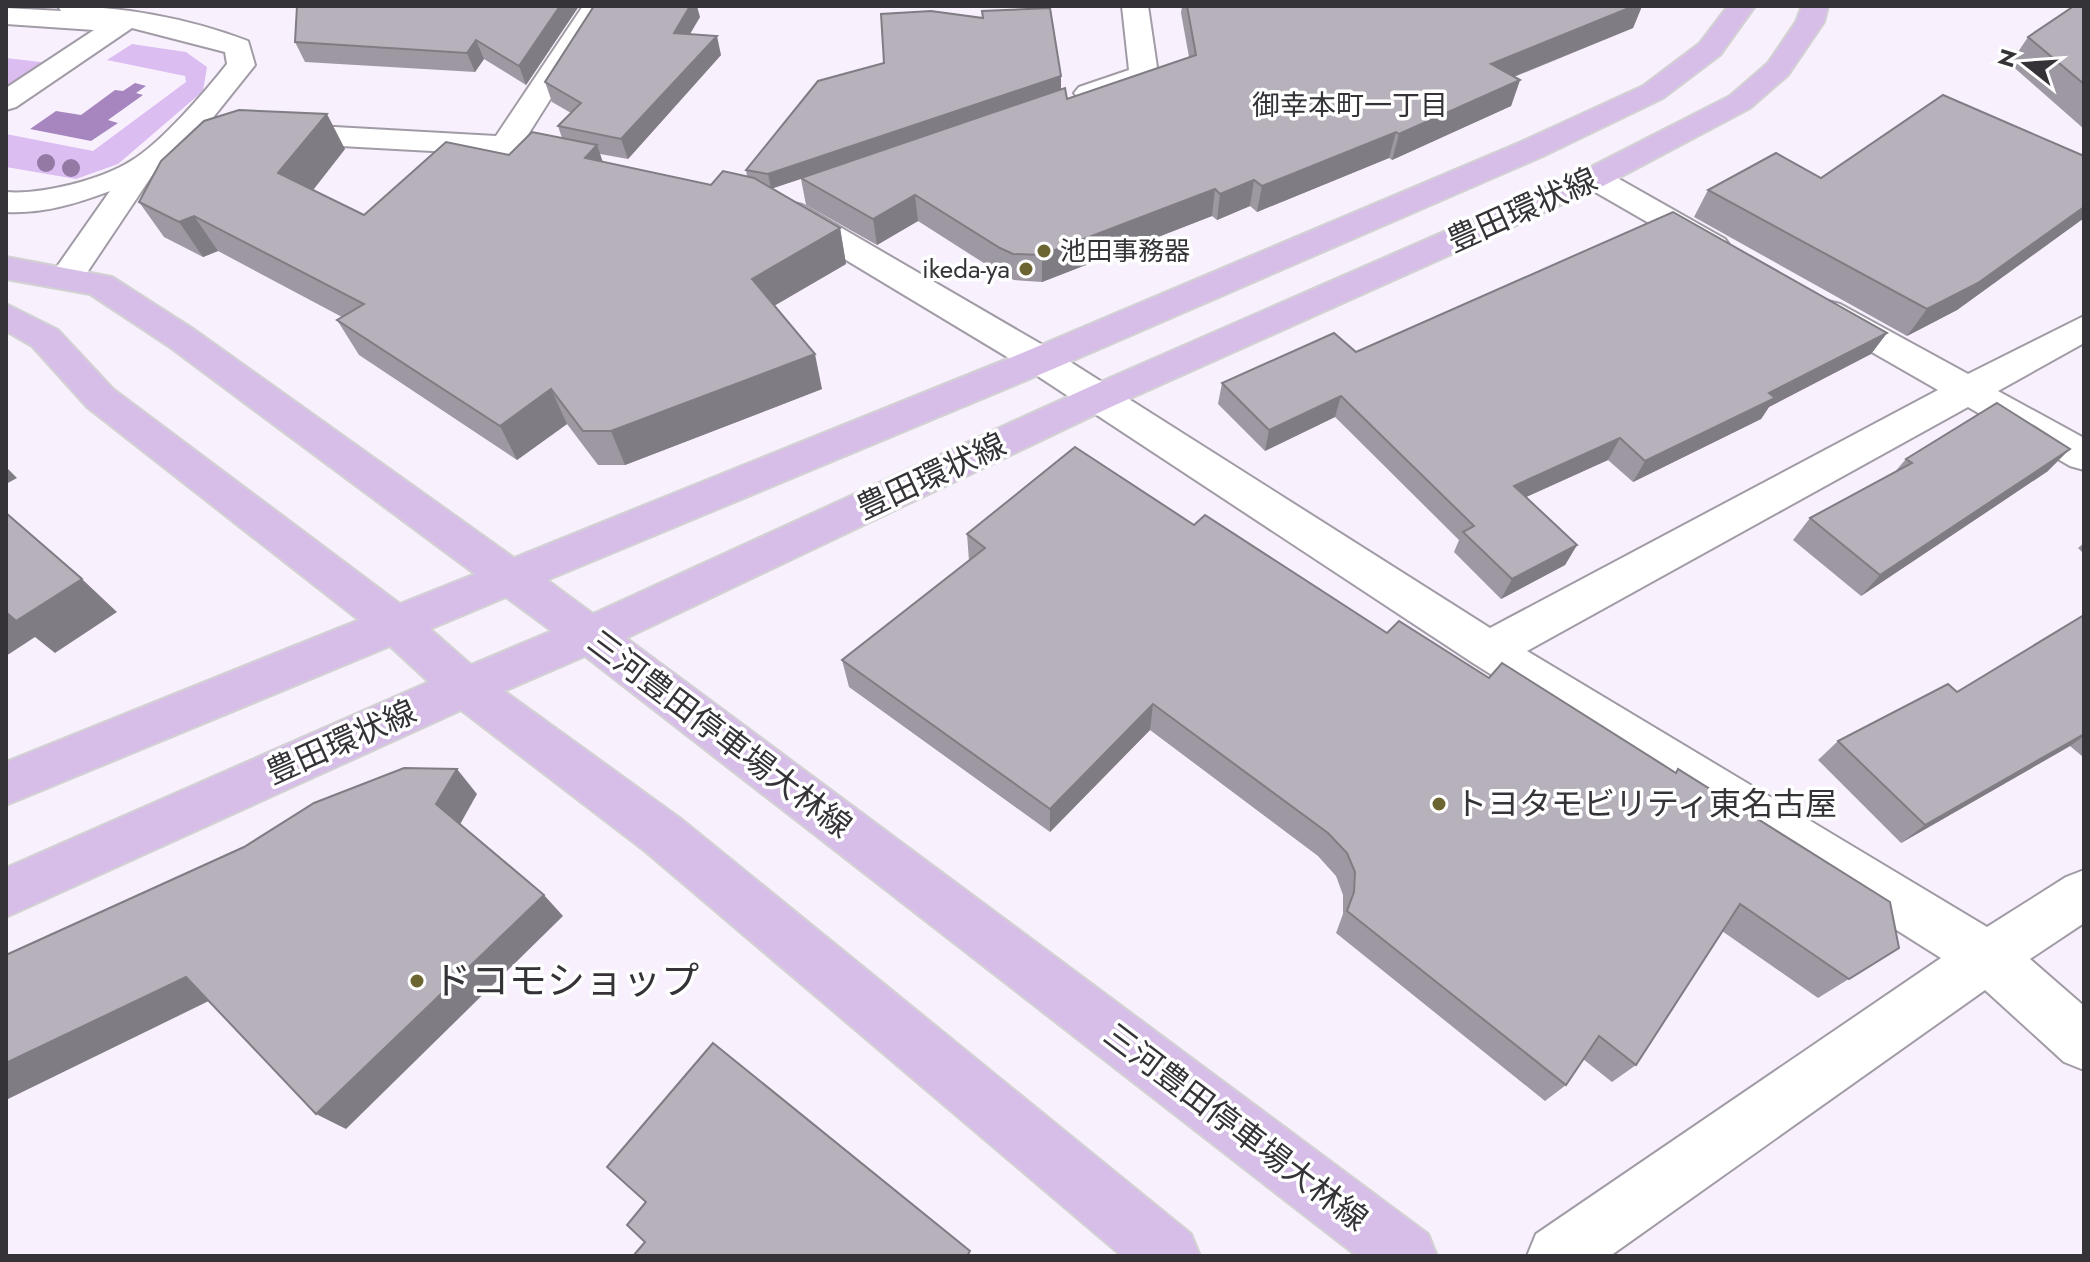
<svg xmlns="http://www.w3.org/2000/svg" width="2090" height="1262" font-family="Jost,'Noto Sans JP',sans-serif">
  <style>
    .green { fill: #dbbdf1 }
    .water { fill: #a786bf }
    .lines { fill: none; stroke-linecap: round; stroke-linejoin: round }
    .minor-casing { stroke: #a19ba6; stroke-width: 4 }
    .major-casing { stroke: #d3d2d3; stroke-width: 4 }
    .minor { fill: #fff; fill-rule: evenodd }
    .major { fill: #d7bee8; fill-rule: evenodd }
    .tree { fill: #9579a5 }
    .wall { fill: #9d98a2 }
    .shaded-wall { fill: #807c84 }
    .building { fill: #b7b1bc; stroke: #807c84; stroke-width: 2 }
    .poi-dot { fill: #6d6531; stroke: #fff; stroke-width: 3 }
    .labels { text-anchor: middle; stroke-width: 7; stroke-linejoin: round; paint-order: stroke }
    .far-poi-label { font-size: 26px; fill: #353337; stroke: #fff; text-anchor: start }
    .far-neighbourhood-label { font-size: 28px; fill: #353337; stroke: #fff }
    .street-label { font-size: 32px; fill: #353337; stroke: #fff }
    .poi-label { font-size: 32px; fill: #353337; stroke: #fff; text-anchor: start }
    .near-poi-label { font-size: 38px; fill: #353337; stroke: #fff; text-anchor: start }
  </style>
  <rect width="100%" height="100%" fill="#f8f1fd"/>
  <g class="green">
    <path d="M132 44 186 52 207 67 203 91 118 164 76 179 6 167V134L93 151 186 82 185 76 107 60Z"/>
    <path d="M6 58 49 63 6 92Z"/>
  </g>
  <path class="water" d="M135 83 146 86 136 93 143 95 108 120 118 123 91 141 30 129 56 111 81 115 115 90 123 91Z"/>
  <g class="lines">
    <defs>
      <g id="minor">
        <path d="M58 6C121 6 188 18 248 41L255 65 211 120 496 136 583 6H609L524 141 583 153 588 160 583 167 572 169 505 155 193 138 153 174 78 286 66 289 54 286 49 278 110 191C76 204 42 214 6 212V192C41 195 101 180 131 161 161 143 205 92 227 64L225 52 132 28 16 107 6 110V88L94 30 6 24V8L61 11Z"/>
        <path d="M1122 6H1148L1158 74 1154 80 1099 99H1079L1074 93 1079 87 1129 70Z"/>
        <path d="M1594 169 1605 171 1725 239 1730 246 1725 253 1713 256 1701 253 1583 185 1578 178 1583 171Z"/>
        <path d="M790 202 802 205 1053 351 1490 628 1938 390 1816 320 1810 312 1816 304 1828 301 1840 304 1968 374 2084 316V343L1998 391 2084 438V470L2070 466 1968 407 1527 651 1987 927 2066 877 2084 870V923L2030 959 2084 1006V1070L2064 1062 1985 990 1610 1256H1527L1536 1234 1941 958 1473 663 1027 369 778 219 774 212 778 205Z"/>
      </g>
      <path id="major" d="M1728 6H1755L1720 55 1663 98 1543 156 1053 369 547 580 593 614 1087 388 1583 171 1730 96 1768 63 1796 22 1802 6H1828L1824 22 1788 75 1750 108 1605 185 1113 406 626 638 1428 1234 1437 1256H1357L585 656 504 691 681 819 1191 1234 1200 1256H1122L645 851 461 710 6 917V868L429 682 390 646 6 805V762L359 620 87 407 32 346 6 331V304L58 330 113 389 400 604 475 574 167 345 90 294 6 279V257L112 277 193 329 514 558 1027 351 1521 142 1643 86 1700 43ZM506 597 552 631 471 665 430 629Z"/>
    </defs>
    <use href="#minor" class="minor-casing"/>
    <use href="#major" class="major-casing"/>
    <use href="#minor" class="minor"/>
    <use href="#major" class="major"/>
  </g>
  <g class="tree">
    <circle cx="46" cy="163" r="9"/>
    <circle cx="71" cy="168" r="9"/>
  </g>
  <g class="wall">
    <path d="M579 6 526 85 484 59 475 72 305 62 295 42Z"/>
    <path d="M1182 6H1642L1633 28 1514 77 1520 80 1511 106 1392 160 1389 158 1257 212 1250 206 1217 220 1212 216 1042 282 1014 280 1001 274 918 221 877 245 806 205 801 179 772 188 840 228 846 264 774 306 822 389 625 465H598L567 424 517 460 359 355 337 320 342 317 218 251 203 257 164 237 139 202 345 149 313 190 364 215 562 138 558 126 571 113 552 102 545 82 700 17 689 34 721 55 628 159 600 154 602 162 711 185 747 176 746 170 1061 90 1067 99 1189 57 1181 13Z"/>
    <path d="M2084 6V129L2010 64 2028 37Z"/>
    <path d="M2084 156V218L1957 310 1907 336 1694 217 1708 190 1821 178Z"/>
    <path d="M1887 333 1871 354 1769 407 1761 419 1633 482 1608 460 1526 497 1577 545 1565 565 1501 599 1454 552 1459 540 1335 417 1265 451 1218 404 1222 383 1356 352Z"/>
    <path d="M1906 459 2048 471 1861 596 1793 540 1810 518 1893 474Z"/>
    <path d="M1194 525 1387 633 1899 948 1818 998 1722 931 1636 1065 1612 1082 1583 1059 1566 1085 1545 1101 1336 933 1343 914V895L1336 876 1318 856 1150 730 1050 832 849 687 842 660 969 561 967 534Z"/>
    <path d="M2084 543V554L2078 548Z"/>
    <path d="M2084 615V755L2082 756 2070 746 1901 843 1818 760 1838 741 1957 692Z"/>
  </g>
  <g class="shaded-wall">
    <path d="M560 6H579L526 85 519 66Z"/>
    <path d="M690 6H697L700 17 679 53 674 33Z"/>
    <path d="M1634 6H1642L1633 28 1483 89 1491 64Z"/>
    <path d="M717 36 721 55 628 159 621 139Z"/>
    <path d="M476 40 484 59 475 72 467 53Z"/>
    <path d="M1061 76V90L771 189 768 174Z"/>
    <path d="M1520 80 1511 106 1392 160 1399 134Z"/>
    <path d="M327 114 345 149 299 208 278 173Z"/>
    <path d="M1396 132 1389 158 1257 212 1262 186Z"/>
    <path d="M597 145 609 180 585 158Z"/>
    <path d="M1254 180 1250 206 1217 220 1220 194Z"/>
    <path d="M1215 189 1212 216 1042 282V255Z"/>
    <path d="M915 195 918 221 877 245 873 219Z"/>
    <path d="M2084 207V218L1957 310 1907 336 1927 309Z"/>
    <path d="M194 216 218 251 203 257 179 222Z"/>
    <path d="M840 228 846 264 760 314 752 279Z"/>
    <path d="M1887 333 1871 354 1769 407 1761 419 1633 482 1645 461 1769 393Z"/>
    <path d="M815 354 822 389 625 465 611 431Z"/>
    <path d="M551 389 567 424 517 460 500 426Z"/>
    <path d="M1341 396 1335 417 1265 451 1269 430Z"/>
    <path d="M1620 438 1608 460 1504 507 1514 486Z"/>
    <path d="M2070 449 2048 471 1861 596 1880 575Z"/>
    <path d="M6 467 17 478 6 484Z"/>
    <path d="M1577 545 1565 565 1501 599 1512 579Z"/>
    <path d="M82 579 117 612 55 653 35 637 6 656V612Z"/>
    <path d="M1153 704 1150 730 1050 832V809Z"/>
    <path d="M2084 734V736L2070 746 1901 843 1925 825Z"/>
    <path d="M457 769 477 794 458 828 436 804Z"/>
    <path d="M544 895 563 916 346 1129 316 1114Z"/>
    <path d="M186 977 219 996 6 1100V1063Z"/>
  </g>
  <g class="building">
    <path d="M297 6H560L519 66 476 40 467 53 295 42Z"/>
    <path d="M594 6H690L674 33 717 36 621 139 558 126 581 103 545 82Z"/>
    <path d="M1187 6H1634L1491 64 1520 80 1399 134 1396 132 1262 186 1254 180 1220 194 1215 189 1042 255 1013 254 1000 248 915 195 873 219 801 178 1065 88 1067 99 1196 55Z"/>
    <path d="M2074 6H2084V84L2028 37Z"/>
    <path d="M1050 8 1061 76 768 174 746 170 818 81 884 63 881 14 931 11 983 18 982 11Z"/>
    <path d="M1943 95 2084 156V207L1978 283 1927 309 1708 190 1776 153 1821 178Z"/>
    <path d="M239 110 327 114 278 173 364 215 446 142 509 155 532 132 597 145 585 158 711 185 723 171 754 178 840 228 752 279 815 354 611 431H583L551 389 500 426 337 320 364 304 194 216 179 222 139 202 161 161 204 121Z"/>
    <path d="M1673 212 1887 333 1769 393 1775 398 1645 461 1620 438 1514 486 1577 545 1512 579 1463 532 1474 526 1341 396 1269 430 1222 383 1334 333 1356 352Z"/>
    <path d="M1997 403 2070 449 1880 575 1810 518 1912 463 1906 459Z"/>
    <path d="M1075 447 1194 525 1205 515 1387 633 1399 621 1489 678 1502 663 1676 773 1678 769 1890 902 1899 948 1849 979 1740 904 1636 1065 1599 1036 1566 1085 1347 911 1354 892 1355 872 1347 853 1328 833 1153 704 1050 809 842 660 985 548 967 534Z"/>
    <path d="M6 513 82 579 16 621 6 612Z"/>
    <path d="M2084 615V734L1925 825 1838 741 1948 684 1957 692Z"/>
    <path d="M404 768 457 769 436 804 544 895 316 1114 186 977 6 1063V955L244 847 314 803Z"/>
    <path d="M713 1043 970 1251 967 1256H633L645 1242 627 1225 646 1202 607 1167Z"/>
  </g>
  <g class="poi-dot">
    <circle cx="1044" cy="251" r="8"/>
    <circle cx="1026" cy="269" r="8"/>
    <circle cx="1439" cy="804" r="8"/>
    <circle cx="417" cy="981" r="8"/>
  </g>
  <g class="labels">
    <g class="far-poi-label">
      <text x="1060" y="260">池田事務器</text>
      <text x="1010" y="278" text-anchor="end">ikeda-ya</text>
    </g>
    <g class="far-neighbourhood-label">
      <text x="1350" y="115">御幸本町一丁目</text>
    </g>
    <g class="street-label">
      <text transform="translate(1522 210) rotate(-24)" y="11">豊田環状線</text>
      <text transform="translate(931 476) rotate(-25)" y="11">豊田環状線</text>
      <text transform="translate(720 734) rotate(37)" y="11">三河豊田停車場大林線</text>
      <text transform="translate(341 742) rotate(-24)" y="11">豊田環状線</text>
      <text transform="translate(1236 1127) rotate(37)" y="11">三河豊田停車場大林線</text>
    </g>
    <g class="poi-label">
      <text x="1455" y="815">トヨタモビリティ東名古屋</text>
    </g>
    <g class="near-poi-label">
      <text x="433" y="994">ドコモショップ</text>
    </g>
  </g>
  <rect width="2090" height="1262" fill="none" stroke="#353337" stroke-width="16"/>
  <g transform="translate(2026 64) rotate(287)" stroke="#ffffff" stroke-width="6" paint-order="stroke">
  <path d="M0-6L14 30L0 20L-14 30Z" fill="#353337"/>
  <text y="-12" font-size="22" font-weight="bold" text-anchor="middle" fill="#353337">N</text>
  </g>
</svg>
